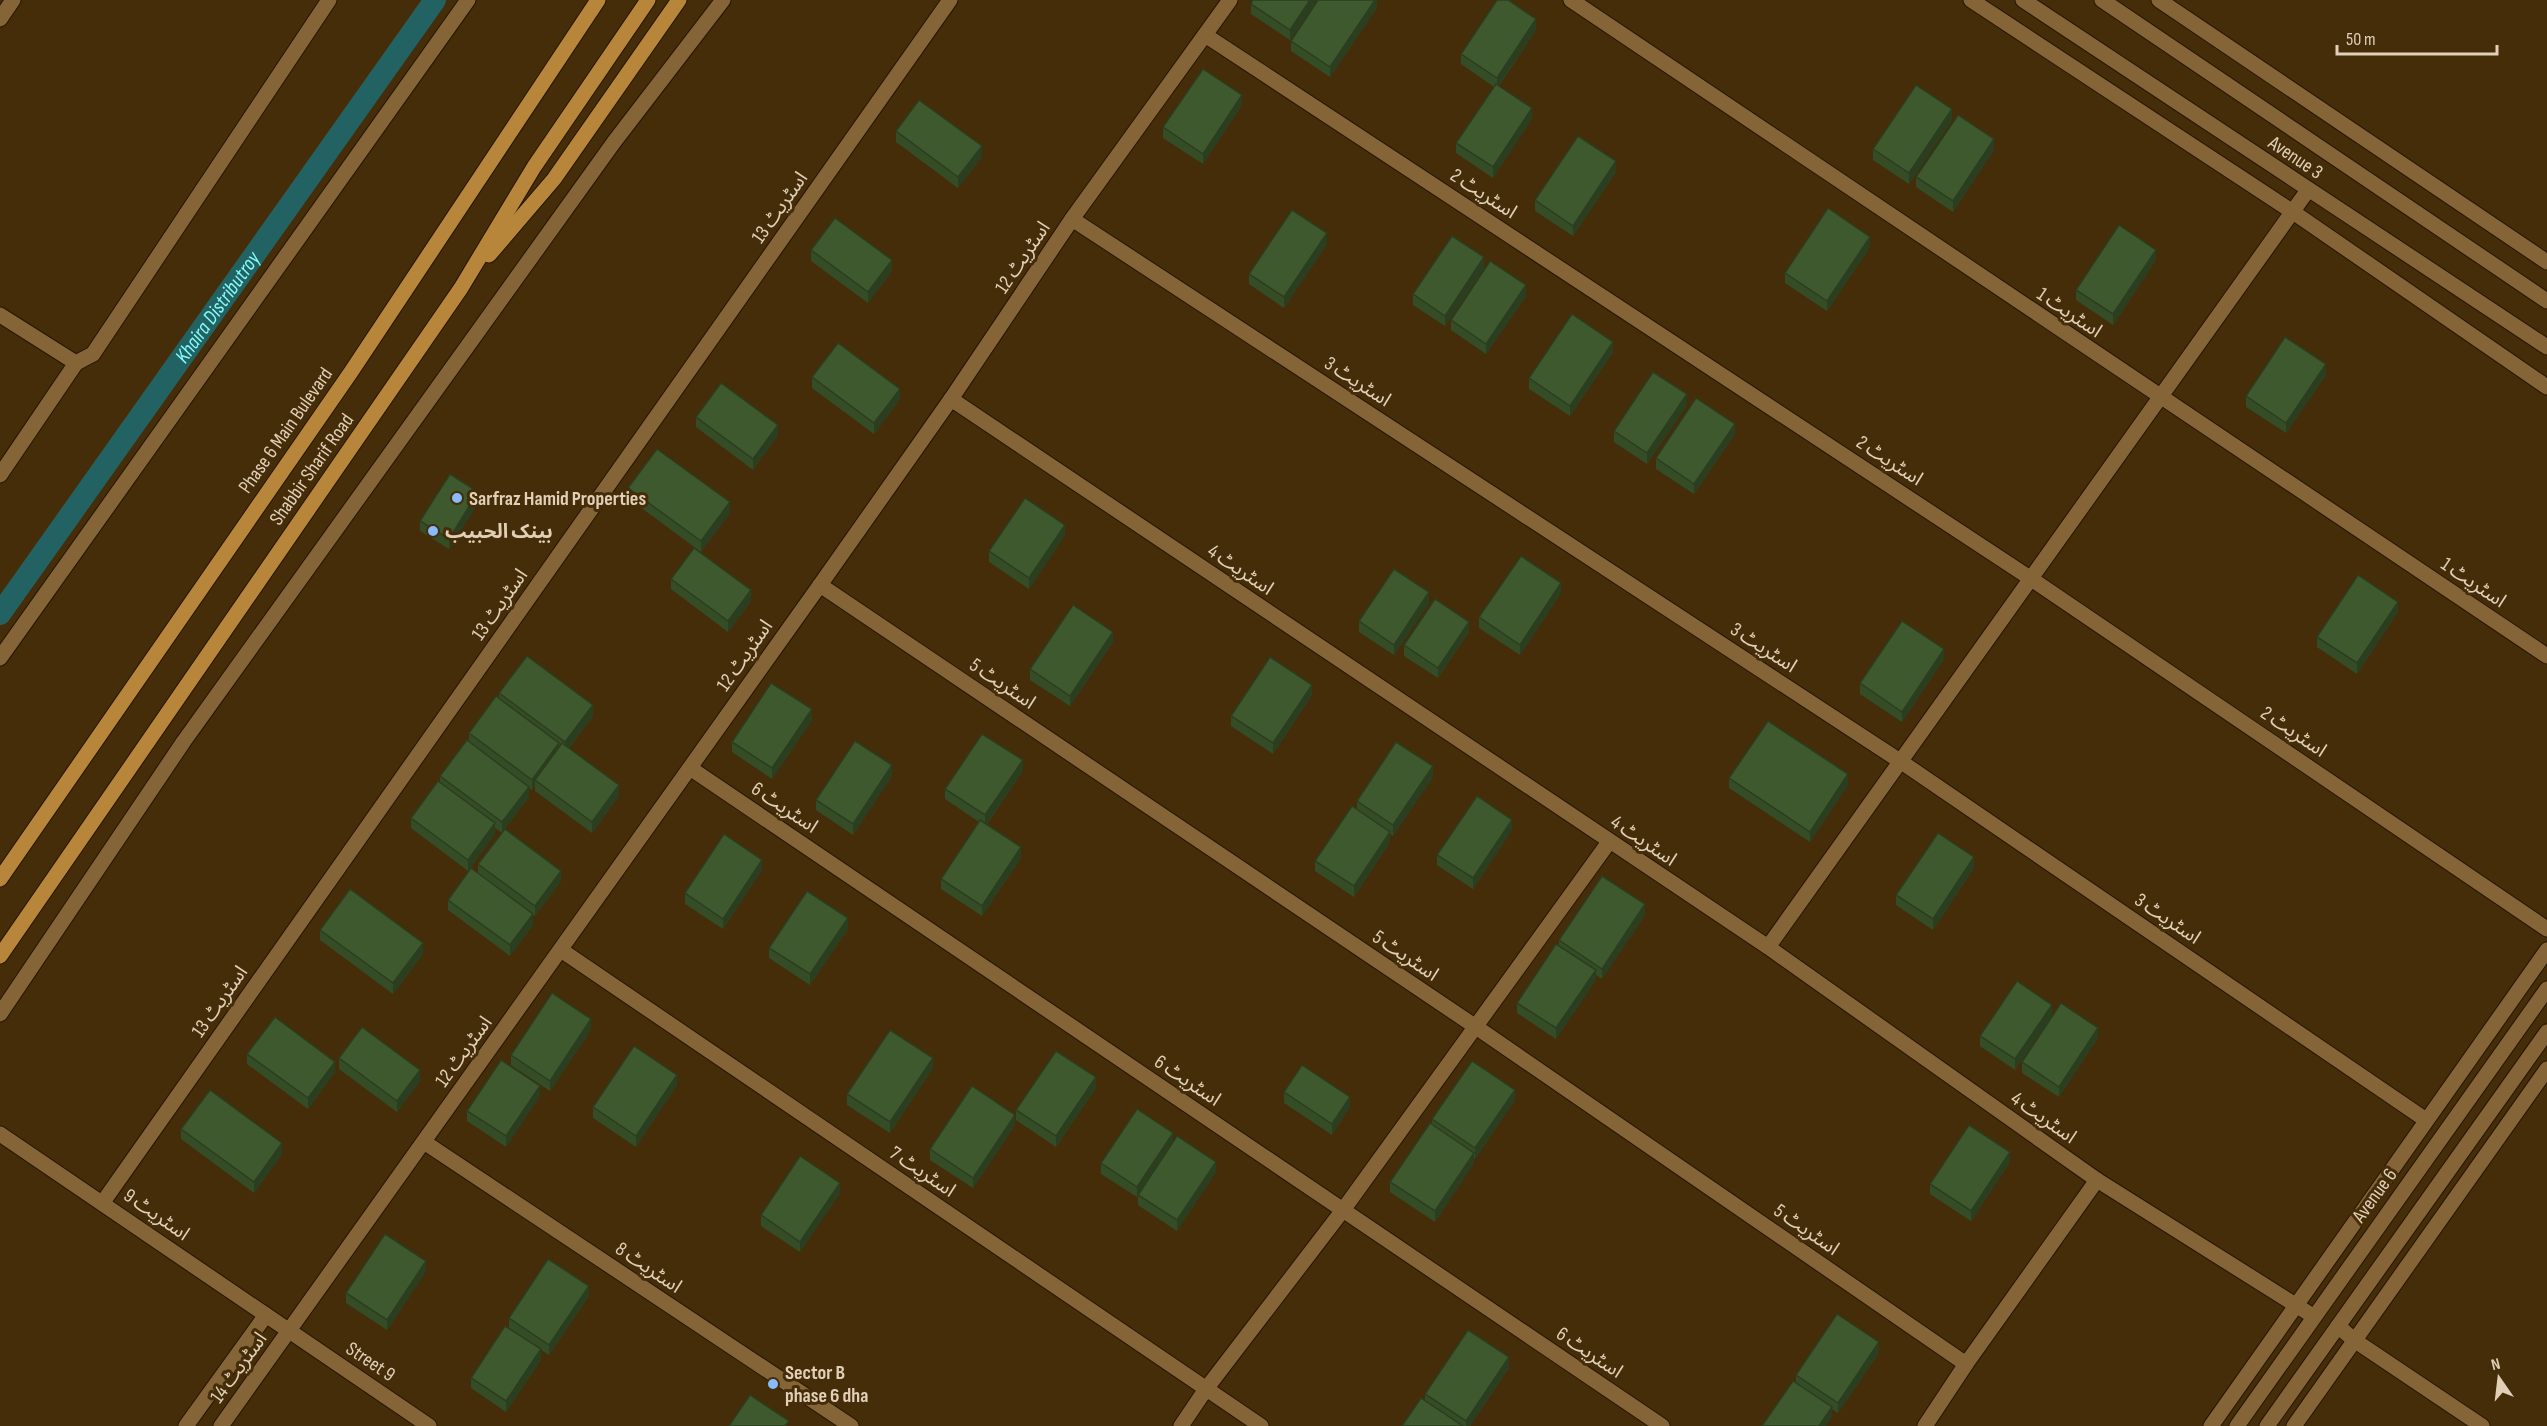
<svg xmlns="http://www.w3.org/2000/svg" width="2547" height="1426" font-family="'Sofia Sans Condensed','Noto Sans Arabic',sans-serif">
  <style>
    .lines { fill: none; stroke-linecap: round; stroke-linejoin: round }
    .canal { stroke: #236262; stroke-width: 22 }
    .minor-casing { stroke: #261600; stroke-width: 17 }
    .secondary-casing { stroke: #261600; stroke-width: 17 }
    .primary-casing { stroke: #261600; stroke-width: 17 }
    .minor { stroke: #856537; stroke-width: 15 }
    .secondary { stroke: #856537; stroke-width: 15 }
    .primary { stroke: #b7863b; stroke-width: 15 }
    .wall { fill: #354d27 }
    .shaded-wall { fill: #2b3e20 }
    .building { fill: #3e592d; stroke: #2b3e20; stroke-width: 1.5 }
    .poi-dot { fill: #87bbfb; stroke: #442d08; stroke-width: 2 }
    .labels { text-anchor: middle; stroke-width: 6; stroke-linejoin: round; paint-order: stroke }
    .street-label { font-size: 20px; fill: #e1cfb8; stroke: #442d08 }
    .poi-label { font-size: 20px; font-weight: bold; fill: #e1cfb8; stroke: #442d08; text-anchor: start }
    .water-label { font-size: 21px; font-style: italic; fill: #83fcfa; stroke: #442d08 }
  </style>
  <rect width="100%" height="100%" fill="#442d08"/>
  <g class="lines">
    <path class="canal" id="s1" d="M0 614 435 0"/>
    <defs>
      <g id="minor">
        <path d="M1571 0 2547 656"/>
        <path d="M1971 0 2293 212 2547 387"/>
        <path d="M2159 0 2547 262"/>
        <path d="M0 19 13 0"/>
        <path d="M1205 35 2030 578 2547 929"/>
        <path d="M1072 219 1900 761 2426 1120"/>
        <path d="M0 315 76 363 93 354 329 0"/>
        <path d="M951 399 1768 947 2097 1180 2313 1316"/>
        <path d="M0 475 76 363"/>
        <path d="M820 585 1476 1027 1966 1364"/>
        <path d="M0 658 468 0"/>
        <path d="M690 768 1662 1426"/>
        <path d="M1768 947 2308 190"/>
        <path d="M561 950 1261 1426"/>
        <path d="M0 1014 184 741 614 142 723 0"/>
        <path d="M0 1134 429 1426"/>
        <path d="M424 1142 851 1426"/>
        <path d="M103 1202 950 0"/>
        <path d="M2338 1326 2354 1340 2482 1426"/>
        <path d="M186 1426 266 1315"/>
        <path d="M221 1426 820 585 951 399 1072 219 1230 0"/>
        <path d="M1181 1426 1206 1389 1343 1210 1609 842"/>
        <path d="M1925 1426 1966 1364 2097 1180"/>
        <path d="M2211 1426 2547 950"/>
        <path d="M2294 1426 2547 1069"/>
      </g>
      <g id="secondary">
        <path d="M2023 0 2547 347"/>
        <path d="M2102 0 2547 301"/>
        <path d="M2237 1426 2547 989"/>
        <path d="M2267 1426 2547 1032"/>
      </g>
      <g id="primary">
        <path d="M489 255 554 179 679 0"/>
        <path d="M0 879 351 372 598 0"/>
        <path d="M0 956 461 288 534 167 648 0"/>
      </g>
    </defs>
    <use href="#minor" class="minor-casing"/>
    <use href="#secondary" class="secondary-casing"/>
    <use href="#primary" class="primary-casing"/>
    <use href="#minor" class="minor"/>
    <use href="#secondary" class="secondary"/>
    <use href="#primary" class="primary"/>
  </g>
  <g class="wall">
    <path d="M1317 0 1290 40 1251 14V4Z"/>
    <path d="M1377 0V8L1330 77 1291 51V41Z"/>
    <path d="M1536 30 1499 86 1532 119 1493 178 1456 153V143L1494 87 1461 64V54Z"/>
    <path d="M1242 105 1203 164 1163 138V127Z"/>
    <path d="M1952 120 1909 184 1873 160V149Z"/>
    <path d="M896 131 982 157 958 188 896 142Z"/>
    <path d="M1994 150 1953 212 1916 187V177Z"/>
    <path d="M1616 172 1573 236 1535 211V200Z"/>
    <path d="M1327 244 1284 308 1249 284V274Z"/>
    <path d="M1870 247 1827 311 1785 283V273Z"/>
    <path d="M811 250 892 271 868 303 811 261Z"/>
    <path d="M2156 260 2113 325 2076 300V290Z"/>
    <path d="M1484 268 1445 326 1413 305V294Z"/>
    <path d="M1526 296 1486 354 1451 330V320Z"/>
    <path d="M1613 352 1570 416 1529 389V378Z"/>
    <path d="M2326 375 2286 433 2246 407V396Z"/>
    <path d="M812 377 900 399 874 434 812 388Z"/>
    <path d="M1687 405 1647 464 1614 442V431Z"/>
    <path d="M696 417 778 435 753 470 696 427Z"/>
    <path d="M1735 434 1694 494 1656 469V458Z"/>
    <path d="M628 488 730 513 701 552 628 498Z"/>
    <path d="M478 503 449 549 420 531V521Z"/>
    <path d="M1065 535 1029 589 989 562V551Z"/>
    <path d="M671 579 751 601 728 632 671 589Z"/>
    <path d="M1561 593 1520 655 1479 628V617Z"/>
    <path d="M1429 603 1394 655 1359 632V621Z"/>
    <path d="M2398 612 2357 674 2317 647V637Z"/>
    <path d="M1469 632 1438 678 1404 656V645Z"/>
    <path d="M1113 642 1070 706 1030 680V669Z"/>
    <path d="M1944 659 1902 722 1860 694V683Z"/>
    <path d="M499 693 593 716 569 748 619 796 592 833 535 791V786L532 790 529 788V797L505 829 561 881 535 916 533 915V925L510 956 448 910V900L478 874V864L502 833 495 828V834L468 871 411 828V818L440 782V776L469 741V733L499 698Z"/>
    <path d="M1312 695 1273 754 1231 726V716Z"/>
    <path d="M812 720 772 779 732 752V742Z"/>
    <path d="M1023 771 987 824 1021 858 982 916 941 889V879L979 822 945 799V789Z"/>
    <path d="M892 776 853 835 816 810V800Z"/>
    <path d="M1433 777 1393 836 1390 834V842L1354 897 1315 871V861L1357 809V801Z"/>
    <path d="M1729 778 1848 785 1810 842 1729 788Z"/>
    <path d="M1512 830 1473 889 1437 865V855Z"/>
    <path d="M1974 868 1933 930 1896 905V895Z"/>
    <path d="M762 870 723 929 685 904V893Z"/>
    <path d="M1645 915 1602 979 1596 975V980L1556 1039 1517 1013V1003L1559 946V940Z"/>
    <path d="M848 929 810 985 769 958V948Z"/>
    <path d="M320 930 423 954 393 994 320 940Z"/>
    <path d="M2052 1015 2015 1070 1980 1046V1036Z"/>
    <path d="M591 1030 550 1091 511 1065V1055Z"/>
    <path d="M2098 1038 2059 1097 2022 1073V1062Z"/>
    <path d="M247 1054 335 1072 308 1109 247 1064Z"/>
    <path d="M339 1058 420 1081 397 1112 339 1069Z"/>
    <path d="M933 1068 890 1133 847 1105V1094Z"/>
    <path d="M677 1085 636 1147 593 1118V1107Z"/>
    <path d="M1096 1088 1056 1147 1016 1120V1110Z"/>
    <path d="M1284 1092 1350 1107 1332 1135 1284 1103Z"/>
    <path d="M540 1096 506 1147 467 1121V1111Z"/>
    <path d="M1515 1100 1475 1159 1474 1158V1163L1435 1222 1390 1192V1182L1432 1125V1119Z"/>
    <path d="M1015 1125 973 1188 930 1160V1149Z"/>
    <path d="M181 1129 282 1154 254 1193 181 1139Z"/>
    <path d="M1173 1143 1216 1172 1177 1231 1138 1205V1195L1137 1197 1101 1174V1163Z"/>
    <path d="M2010 1162 1971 1221 1930 1194V1184Z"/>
    <path d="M840 1193 800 1252 761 1226V1215Z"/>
    <path d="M426 1271 387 1330 346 1303V1293Z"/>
    <path d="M589 1296 549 1355 541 1350V1360L506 1412 471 1388V1378L509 1328V1318Z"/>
    <path d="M1879 1353 1838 1413 1832 1409V1417L1796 1383V1375Z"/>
    <path d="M1509 1368 1470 1426H1402L1425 1401V1394Z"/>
  </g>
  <g class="shaded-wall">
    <path d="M1310 0H1317L1290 40V30Z"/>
    <path d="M1375 0H1377V8L1330 77V67Z"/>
    <path d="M1536 19V30L1497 88V78Z"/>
    <path d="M1242 95V105L1203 164V154Z"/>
    <path d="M1532 108V119L1493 178V167Z"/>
    <path d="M1952 109V120L1909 184V173Z"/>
    <path d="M1994 139V150L1953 212V201Z"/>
    <path d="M982 146V157L958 188V177Z"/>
    <path d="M1616 161V172L1573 236V226Z"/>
    <path d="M1327 233V244L1284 308V297Z"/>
    <path d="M1870 237V247L1827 311V301Z"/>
    <path d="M2156 250V260L2113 325V314Z"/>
    <path d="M1484 257V268L1445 326V316Z"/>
    <path d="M892 260V271L868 303V292Z"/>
    <path d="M1526 285V296L1486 354V344Z"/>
    <path d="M1613 342V352L1570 416V406Z"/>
    <path d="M2326 364V375L2286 433V423Z"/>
    <path d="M900 389V399L874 434V423Z"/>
    <path d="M1687 394V405L1647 464V453Z"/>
    <path d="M1735 424V434L1694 494V484Z"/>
    <path d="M778 425V435L753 470V459Z"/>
    <path d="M478 492V503L449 549V539Z"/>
    <path d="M730 502V513L701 552V541Z"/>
    <path d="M1065 525V535L1029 589V578Z"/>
    <path d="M1561 583V593L1520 655V645Z"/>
    <path d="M751 590V601L728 632V621Z"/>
    <path d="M1429 592V603L1394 655V645Z"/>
    <path d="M2398 602V612L2357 674V663Z"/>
    <path d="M1469 622V632L1438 678V668Z"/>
    <path d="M1113 632V642L1070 706V696Z"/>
    <path d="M1944 649V659L1902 722V712Z"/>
    <path d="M1312 685V695L1273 754V743Z"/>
    <path d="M593 705V716L565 753V742Z"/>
    <path d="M812 709V720L772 779V768Z"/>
    <path d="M559 743V754L535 780V786L532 790V780Z"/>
    <path d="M1023 760V771L985 826V815Z"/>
    <path d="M892 765V776L853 835V824Z"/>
    <path d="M1433 766V777L1393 836V825Z"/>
    <path d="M1848 774V785L1810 842V832Z"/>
    <path d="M619 785V796L592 833V822Z"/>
    <path d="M529 787V797L502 833V822Z"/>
    <path d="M1512 820V830L1473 889V878Z"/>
    <path d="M495 823V834L468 871V860Z"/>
    <path d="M1390 832V842L1354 897V886Z"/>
    <path d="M1021 847V858L982 916V906Z"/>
    <path d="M1974 857V868L1933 930V919Z"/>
    <path d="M762 860V870L723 929V919Z"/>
    <path d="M561 871V881L535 916V906Z"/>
    <path d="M1645 904V915L1602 979V969Z"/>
    <path d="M533 914V925L510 956V945Z"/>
    <path d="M848 918V929L810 985V974Z"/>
    <path d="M423 943V954L393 994V983Z"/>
    <path d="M1596 970V980L1556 1039V1028Z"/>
    <path d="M2052 1005V1015L2015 1070V1059Z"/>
    <path d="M591 1019V1030L550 1091V1081Z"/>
    <path d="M2098 1028V1038L2059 1097V1087Z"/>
    <path d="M933 1058V1068L890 1133V1122Z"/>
    <path d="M335 1062V1072L308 1109V1098Z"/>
    <path d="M420 1070V1081L397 1112V1101Z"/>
    <path d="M677 1075V1085L636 1147V1136Z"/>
    <path d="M1096 1077V1088L1056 1147V1136Z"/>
    <path d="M540 1086V1096L506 1147V1136Z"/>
    <path d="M1515 1090V1100L1475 1159V1148Z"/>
    <path d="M1350 1097V1107L1332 1135V1124Z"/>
    <path d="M1015 1115V1125L973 1188V1178Z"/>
    <path d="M1173 1133V1144L1137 1197V1187Z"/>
    <path d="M282 1143V1154L254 1193V1182Z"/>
    <path d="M2010 1152V1162L1971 1221V1211Z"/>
    <path d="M1474 1153V1163L1435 1222V1211Z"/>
    <path d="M1216 1162V1172L1177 1231V1220Z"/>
    <path d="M840 1183V1193L800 1252V1242Z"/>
    <path d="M426 1261V1271L387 1330V1320Z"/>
    <path d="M589 1286V1296L549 1355V1345Z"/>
    <path d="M1879 1342V1353L1838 1413V1403Z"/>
    <path d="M541 1349V1360L506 1412V1401Z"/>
    <path d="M1509 1357V1368L1470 1426H1466V1421Z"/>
    <path d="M1832 1407V1417L1826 1426H1819Z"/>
  </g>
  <g class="building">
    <path d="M1253 0H1310L1290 30 1251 4Z"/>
    <path d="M1318 0H1375L1330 67 1291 41Z"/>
    <path d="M1497 0H1508L1536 19 1497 78 1461 54Z"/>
    <path d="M1203 69 1242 95 1203 154 1163 127Z"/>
    <path d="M1496 84 1532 108 1493 167 1456 143Z"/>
    <path d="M1916 85 1952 109 1909 173 1873 149Z"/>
    <path d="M919 100 982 146 958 177 896 131Z"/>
    <path d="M1958 115 1994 139 1953 201 1916 177Z"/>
    <path d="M1578 136 1616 161 1573 226 1535 200Z"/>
    <path d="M1828 208 1870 237 1827 301 1785 273Z"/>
    <path d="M1292 210 1327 233 1284 297 1249 274Z"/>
    <path d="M835 218 892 260 868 292 811 250Z"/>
    <path d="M2119 225 2156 250 2113 314 2076 290Z"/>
    <path d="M1452 236 1484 257 1445 316 1413 294Z"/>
    <path d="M1490 261 1526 285 1486 344 1451 320Z"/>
    <path d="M1572 314 1613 342 1570 406 1529 378Z"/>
    <path d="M2285 337 2326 364 2286 423 2246 396Z"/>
    <path d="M838 343 900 389 874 423 812 377Z"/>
    <path d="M1653 372 1687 394 1647 453 1614 431Z"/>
    <path d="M721 383 778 425 753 459 696 417Z"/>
    <path d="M1696 398 1735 424 1694 484 1656 458Z"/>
    <path d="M657 449 730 502 701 541 628 488Z"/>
    <path d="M450 474 478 492 449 539 420 521Z"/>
    <path d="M1025 498 1065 525 1029 578 989 551Z"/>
    <path d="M694 548 751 590 728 621 671 579Z"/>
    <path d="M1521 556 1561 583 1520 645 1479 617Z"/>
    <path d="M1394 569 1429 592 1394 645 1359 621Z"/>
    <path d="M2358 575 2398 602 2357 663 2317 637Z"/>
    <path d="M1435 599 1469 622 1438 668 1404 645Z"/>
    <path d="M1073 605 1113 632 1070 696 1030 669Z"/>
    <path d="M1902 621 1944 649 1902 712 1860 683Z"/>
    <path d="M527 656 593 705 565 742 499 693Z"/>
    <path d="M1270 657 1312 685 1273 743 1231 716Z"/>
    <path d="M771 683 812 709 772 768 732 742Z"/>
    <path d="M496 696 559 743 532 780 469 733Z"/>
    <path d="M1768 721 1848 774 1810 832 1729 778Z"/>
    <path d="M982 734 1023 760 985 815 945 789Z"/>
    <path d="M467 740 529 787 502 822 440 776Z"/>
    <path d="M855 741 892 765 853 824 816 800Z"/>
    <path d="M1396 742 1433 766 1393 825 1357 801Z"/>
    <path d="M562 743 619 785 592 822 535 780Z"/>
    <path d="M438 781 495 823 468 860 411 818Z"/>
    <path d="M1477 796 1512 820 1473 878 1437 855Z"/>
    <path d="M1352 806 1390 832 1354 886 1315 861Z"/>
    <path d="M980 820 1021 847 982 906 941 879Z"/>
    <path d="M505 829 561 871 535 906 478 864Z"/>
    <path d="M1938 833 1974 857 1933 919 1896 895Z"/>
    <path d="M724 834 762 860 723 919 685 893Z"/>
    <path d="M471 868 533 914 510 945 448 900Z"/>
    <path d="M1602 876 1645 904 1602 969 1559 940Z"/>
    <path d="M350 889 423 943 393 983 320 930Z"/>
    <path d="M807 891 848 918 810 974 769 948Z"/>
    <path d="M1556 944 1596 970 1556 1028 1517 1003Z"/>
    <path d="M2017 981 2052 1005 2015 1059 1980 1036Z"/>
    <path d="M552 993 591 1019 550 1081 511 1055Z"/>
    <path d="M2061 1003 2098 1028 2059 1087 2022 1062Z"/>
    <path d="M275 1017 335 1062 308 1098 247 1054Z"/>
    <path d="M362 1027 420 1070 397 1101 339 1058Z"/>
    <path d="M890 1030 933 1058 890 1122 847 1094Z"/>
    <path d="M634 1046 677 1075 636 1136 593 1107Z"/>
    <path d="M1056 1051 1096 1077 1056 1136 1016 1110Z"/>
    <path d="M501 1060 540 1086 506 1136 467 1111Z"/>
    <path d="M1472 1061 1515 1090 1475 1148 1432 1119Z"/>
    <path d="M1302 1065 1350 1097 1332 1124 1284 1092Z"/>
    <path d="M972 1086 1015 1115 973 1178 930 1149Z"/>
    <path d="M210 1090 282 1143 254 1182 181 1129Z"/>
    <path d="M1137 1109 1173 1133 1137 1187 1101 1163Z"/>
    <path d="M1430 1123 1474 1153 1435 1211 1390 1182Z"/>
    <path d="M1969 1125 2010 1152 1971 1211 1930 1184Z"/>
    <path d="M1177 1136 1216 1162 1177 1220 1138 1195Z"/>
    <path d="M800 1156 840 1183 800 1242 761 1215Z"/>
    <path d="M385 1234 426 1261 387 1320 346 1293Z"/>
    <path d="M548 1259 589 1286 549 1345 509 1318Z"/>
    <path d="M1837 1314 1879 1342 1838 1403 1796 1375Z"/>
    <path d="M505 1326 541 1349 506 1401 471 1378Z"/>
    <path d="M1468 1330 1509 1357 1466 1421 1425 1394Z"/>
    <path d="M1793 1381 1832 1407 1819 1426H1762Z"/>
    <path d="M750 1395 789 1421 785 1426H729Z"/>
    <path d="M1421 1398 1463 1426H1402Z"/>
  </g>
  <g class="poi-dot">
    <circle cx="457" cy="498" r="6"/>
    <circle cx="433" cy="531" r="6"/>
    <circle cx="773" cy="1384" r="6"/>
  </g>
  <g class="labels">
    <g class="street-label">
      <text transform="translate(2296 157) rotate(34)" y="7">Avenue 3</text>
      <text transform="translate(1484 193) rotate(33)" y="7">اسٹریٹ 2</text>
      <text transform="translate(779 207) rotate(-55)" y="7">اسٹریٹ 13</text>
      <text transform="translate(1022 257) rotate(-56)" y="7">اسٹریٹ 12</text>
      <text transform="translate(2070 312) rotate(34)" y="7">اسٹریٹ 1</text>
      <text transform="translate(1358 381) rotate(33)" y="7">اسٹریٹ 3</text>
      <text transform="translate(285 430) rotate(-55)" y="7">Phase 6 Main Bulevard</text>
      <text transform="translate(1890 460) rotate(33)" y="7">اسٹریٹ 2</text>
      <text transform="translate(311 469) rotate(-55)" y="7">Shabbir Sharif Road</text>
      <text transform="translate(1241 569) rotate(34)" y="7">اسٹریٹ 4</text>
      <text transform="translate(2474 582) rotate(34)" y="7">اسٹریٹ 1</text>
      <text transform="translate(499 604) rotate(-55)" y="7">اسٹریٹ 13</text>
      <text transform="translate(1764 647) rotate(33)" y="7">اسٹریٹ 3</text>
      <text transform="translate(744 655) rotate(-55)" y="7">اسٹریٹ 12</text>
      <text transform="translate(1003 683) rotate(34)" y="7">اسٹریٹ 5</text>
      <text transform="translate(2294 731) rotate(34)" y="7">اسٹریٹ 2</text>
      <text transform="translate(785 807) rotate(34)" y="7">اسٹریٹ 6</text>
      <text transform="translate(1644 840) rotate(34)" y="7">اسٹریٹ 4</text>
      <text transform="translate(2168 918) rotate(34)" y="7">اسٹریٹ 3</text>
      <text transform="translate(1406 955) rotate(34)" y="7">اسٹریٹ 5</text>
      <text transform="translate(219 1001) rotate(-55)" y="7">اسٹریٹ 13</text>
      <text transform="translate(463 1051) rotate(-54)" y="7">اسٹریٹ 12</text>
      <text transform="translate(1188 1080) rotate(34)" y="7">اسٹریٹ 6</text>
      <text transform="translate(2044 1117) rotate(35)" y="7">اسٹریٹ 4</text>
      <text transform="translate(923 1171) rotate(34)" y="7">اسٹریٹ 7</text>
      <text transform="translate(2374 1195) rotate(-54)" y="7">Avenue 6</text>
      <text transform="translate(157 1214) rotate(35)" y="7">اسٹریٹ 9</text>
      <text transform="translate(1807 1229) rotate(35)" y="7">اسٹریٹ 5</text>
      <text transform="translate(649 1267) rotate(34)" y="7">اسٹریٹ 8</text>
      <text transform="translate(1590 1352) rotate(34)" y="7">اسٹریٹ 6</text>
      <text transform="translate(371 1361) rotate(34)" y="7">Street 9</text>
      <text transform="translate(238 1367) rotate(-54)" y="7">اسٹریٹ 14</text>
    </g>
    <g class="poi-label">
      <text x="469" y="505">Sarfraz Hamid Properties</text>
      <text x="445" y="538">بينک الحبيب</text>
      <text x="785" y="1379">Sector B<tspan x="785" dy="23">phase 6 dha</tspan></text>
    </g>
    <g class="water-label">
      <text dy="7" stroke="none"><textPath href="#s1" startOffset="376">Khaira Distributroy</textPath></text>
    </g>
  </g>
  <g transform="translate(2499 1378) rotate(346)" stroke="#442d08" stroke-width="4.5" paint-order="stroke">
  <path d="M0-4.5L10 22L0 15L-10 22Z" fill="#e1cfb8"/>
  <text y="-9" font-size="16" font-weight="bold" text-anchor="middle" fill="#e1cfb8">N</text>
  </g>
  <path d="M2337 45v9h160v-9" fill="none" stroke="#e1cfb8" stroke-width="3"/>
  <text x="2346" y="45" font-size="18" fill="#e1cfb8" stroke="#442d08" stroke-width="4.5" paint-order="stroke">50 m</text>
</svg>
